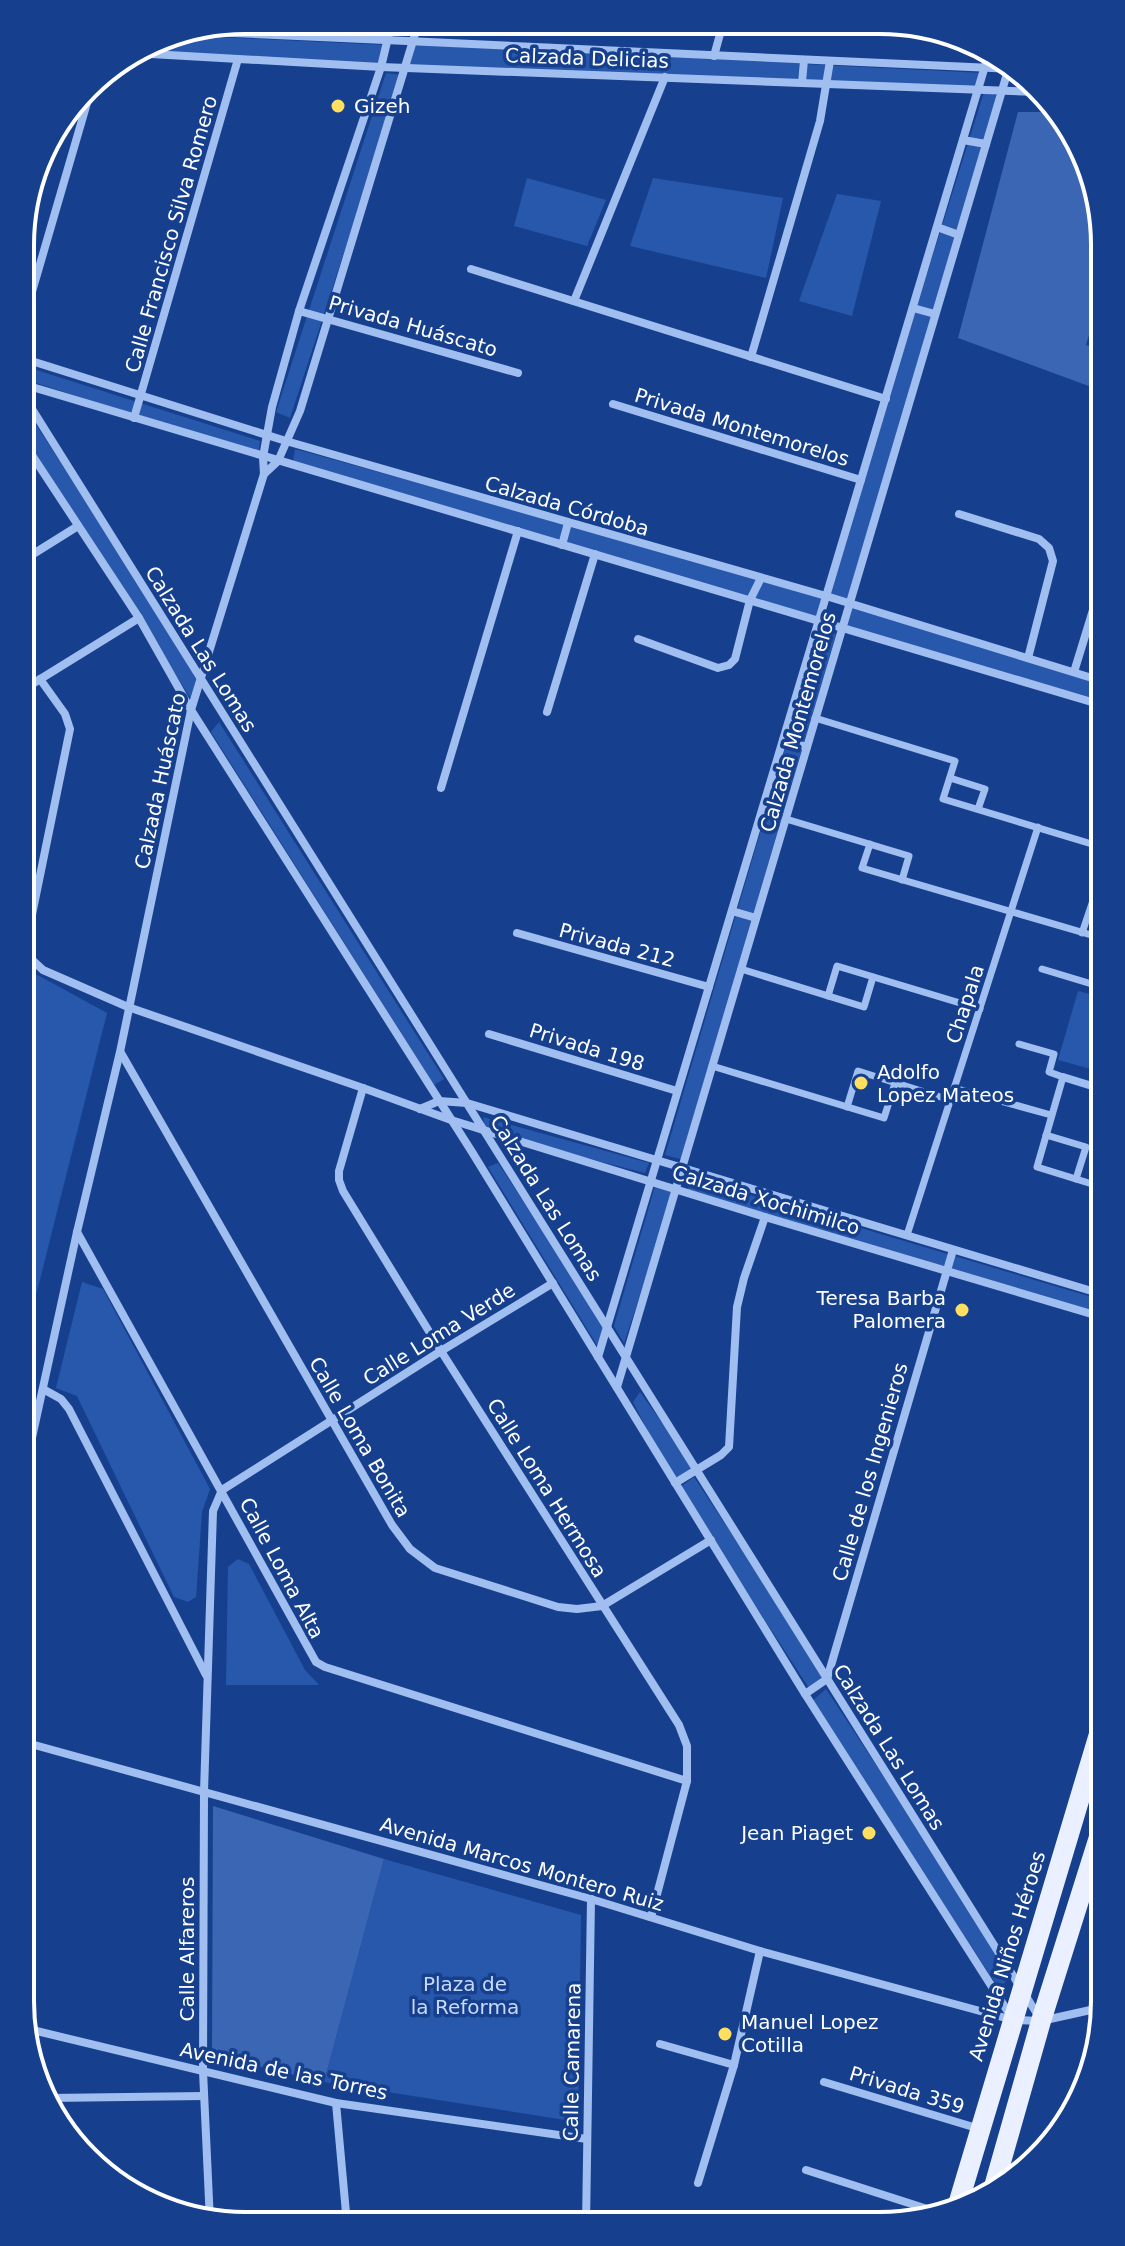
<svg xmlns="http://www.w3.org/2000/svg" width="1125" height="2246" font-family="'DejaVu Sans',sans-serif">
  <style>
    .green { fill: #2858ac }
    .building { fill: #3a66b4 }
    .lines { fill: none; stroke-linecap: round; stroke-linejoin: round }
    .pedestrian { stroke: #a1bef0; stroke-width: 7 }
    .minor { stroke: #a1bef0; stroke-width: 8 }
    .primary { stroke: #eaf0ff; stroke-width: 20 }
    .poi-dot { fill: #ffdf60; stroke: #16408e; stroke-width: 3 }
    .labels { text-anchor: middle; stroke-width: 7; stroke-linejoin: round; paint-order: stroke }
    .street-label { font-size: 20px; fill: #fff; stroke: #16408e }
    .poi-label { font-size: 20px; fill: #fff; stroke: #16408e; text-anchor: start }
    .park-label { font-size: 20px; fill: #c8dafb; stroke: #16408e }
    .rim { fill: none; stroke: #fff; stroke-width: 4 }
  </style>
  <rect width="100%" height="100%" fill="#16408e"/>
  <g class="green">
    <path d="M171 35 386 45 381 64 140 51 160 37Z"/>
    <path d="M413 42 800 60 797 82 409 65Z"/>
    <path d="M803 64 983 73 980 89 805 82Z"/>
    <path d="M386 73 402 75 290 418 276 412Z"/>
    <path d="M985 89 1001 98 849 604 1105 684V706L842 627 849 604 827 597 819 621 293 461 295 449 826 596Z"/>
    <path d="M527 178 606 200 587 246 514 226Z"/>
    <path d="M653 178 783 198 766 278 630 246Z"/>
    <path d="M837 194 881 201 852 316 799 301Z"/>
    <path d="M30 368 260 441 258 455 30 381Z"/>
    <path d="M26 409 200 678 193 702 22 432V411Z"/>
    <path d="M820 630 836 634 681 1159 665 1155Z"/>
    <path d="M219 722 444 1079 434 1085 211 732Z"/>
    <path d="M21 966 107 1013 23 1347 21 1346Z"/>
    <path d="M1078 991 1105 998V1073L1058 1060Z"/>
    <path d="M483 1117 649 1163 645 1173 486 1132Z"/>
    <path d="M498 1163 607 1327 600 1350 488 1167Z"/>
    <path d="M693 1178 1105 1301V1318L686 1192Z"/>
    <path d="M656 1183 674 1194 624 1343 614 1326Z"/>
    <path d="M82 1282 103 1289 210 1489 202 1512 196 1597 188 1602 174 1597 77 1396 56 1388Z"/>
    <path d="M640 1392 696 1470 675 1483 633 1402Z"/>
    <path d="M694 1477 827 1679 811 1691 679 1488Z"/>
    <path d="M238 1559 249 1564 305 1670 319 1685H226L228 1567Z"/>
    <path d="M826 1689 1015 1976 998 1987 811 1702Z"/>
    <path d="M384 1859 581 1915 578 2122 324 2082Z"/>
  </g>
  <g class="building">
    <path d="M800 23 923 24 937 31 798 29Z"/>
    <path d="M1018 112H1052L1093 173 1105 245V283L1086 345 1105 351V392L958 338Z"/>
    <path d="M213 1806 384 1859 324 2082 212 2055Z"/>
  </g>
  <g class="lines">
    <g class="pedestrian">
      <path d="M815 718 955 761 943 799 1105 848"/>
      <path d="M950 778 985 789 978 809"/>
      <path d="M786 819 909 856 902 880"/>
      <path d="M870 844 862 868 1105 939"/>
      <path d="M1082 933 1105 865"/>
      <path d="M741 969 864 1007 873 977"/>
      <path d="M1042 969 1105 988"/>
      <path d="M828 996 837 966 980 1009"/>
      <path d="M1019 1044 1054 1054 1049 1072 1063 1077 1037 1167 1105 1188"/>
      <path d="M712 1066 884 1118 895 1083"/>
      <path d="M954 1088 1051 1115"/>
      <path d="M847 1107 858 1071 950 1100"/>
      <path d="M1046 1135 1086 1147 1076 1179"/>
      <path d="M907 1235 1038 827"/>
    </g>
    <g class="minor">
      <path d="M189 31 1014 69"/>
      <path d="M133 53 381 67 1039 92"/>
      <path d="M714 56 723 23"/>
      <path d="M802 82 804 60"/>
      <path d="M963 140 986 144"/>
      <path d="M937 227 959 235"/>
      <path d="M471 269 886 399"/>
      <path d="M574 301 665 77"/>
      <path d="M913 308 935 314"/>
      <path d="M299 311 518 373"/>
      <path d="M22 326 94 79"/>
      <path d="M751 357 820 121 830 61"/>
      <path d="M22 358 286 441 826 596 1105 682"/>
      <path d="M22 384 1105 706"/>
      <path d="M22 393 1039 2017"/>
      <path d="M613 404 861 480"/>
      <path d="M134 418 238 59"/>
      <path d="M22 440 139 618 191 710 472 1152 805 1694 1010 2015"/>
      <path d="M264 474 278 461 300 411 419 21"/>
      <path d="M959 514 1039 539 1049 548 1053 561 1028 658"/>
      <path d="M562 545 568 523"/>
      <path d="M22 561 78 526"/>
      <path d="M638 639 718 668 729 665 735 659 750 600 761 578"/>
      <path d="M1074 672 1105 571"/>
      <path d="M40 679 65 714 70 729 26 944 30 958 43 970 128 1007 363 1088 451 1120 765 1217 1105 1318"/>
      <path d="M21 691 139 618"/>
      <path d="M547 712 595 554"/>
      <path d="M783 740 807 747"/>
      <path d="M441 788 518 531"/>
      <path d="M732 911 756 918"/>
      <path d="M517 933 709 987"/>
      <path d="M489 1034 677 1091"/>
      <path d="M121 1053 392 1525 410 1549 435 1568 558 1607 577 1609 602 1606 711 1540"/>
      <path d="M1063 1077 1105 1090"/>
      <path d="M363 1088 339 1171V1180L343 1191 441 1351 679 1725 687 1746V1781L651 1917"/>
      <path d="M420 1109 439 1101 467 1103 1105 1295"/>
      <path d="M77 1232 316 1662 325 1667 687 1781"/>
      <path d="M598 1357 988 56"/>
      <path d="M617 1387 1009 67"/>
      <path d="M43 1389 61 1399 69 1409 206 1675"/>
      <path d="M675 1483 721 1455 729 1447 737 1307 744 1278 765 1217"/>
      <path d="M21 1488 77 1232 120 1052 191 710 264 474 263 457 272 407 299 311 381 67 392 21"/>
      <path d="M805 1694 827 1679 953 1250"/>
      <path d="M20 1741 591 1899 760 1951 1013 2020 1041 2021 1104 2007"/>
      <path d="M24 2028 336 2103 587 2139"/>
      <path d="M660 2044 734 2065"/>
      <path d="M824 2082 980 2129"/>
      <path d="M49 2098 204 2096"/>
      <path d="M336 2103 347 2224"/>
      <path d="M806 2170 946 2215"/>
      <path d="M698 2183 734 2065 760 1951"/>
      <path d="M210 2222 203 2071 204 1792 213 1511 222 1490 441 1351 553 1283"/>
      <path d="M586 2225 591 1899"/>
    </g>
    <g class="primary">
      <path d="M995 2183 1041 2021 1105 1818"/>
      <path d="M956 2211 1105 1714"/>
    </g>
  </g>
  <g class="poi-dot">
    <circle cx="338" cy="106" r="8"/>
    <circle cx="861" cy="1083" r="8"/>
    <circle cx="962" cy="1310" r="8"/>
    <circle cx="869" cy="1833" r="8"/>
    <circle cx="725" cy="2034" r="8"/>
  </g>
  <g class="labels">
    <g class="street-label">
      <text transform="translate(587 58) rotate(2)" y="7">Calzada Delicias</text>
      <text transform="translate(171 234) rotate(-74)" y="7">Calle Francisco Silva Romero</text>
      <text transform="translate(413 326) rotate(16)" y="7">Privada Huáscato</text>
      <text transform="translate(742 427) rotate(17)" y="7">Privada Montemorelos</text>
      <text transform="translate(567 506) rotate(16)" y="7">Calzada Córdoba</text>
      <text transform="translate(201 649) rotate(58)" y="7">Calzada Las Lomas</text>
      <text transform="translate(798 722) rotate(-74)" y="7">Calzada Montemorelos</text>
      <text transform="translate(160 781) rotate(-78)" y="7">Calzada Huáscato</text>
      <text transform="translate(617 945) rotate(15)" y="7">Privada 212</text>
      <text transform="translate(965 1004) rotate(-72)" y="7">Chapala</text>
      <text transform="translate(587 1047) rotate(17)" y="7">Privada 198</text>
      <text transform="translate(546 1198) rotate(58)" y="7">Calzada Las Lomas</text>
      <text transform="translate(766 1200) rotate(17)" y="7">Calzada Xochimilco</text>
      <text transform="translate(439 1334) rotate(-32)" y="7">Calle Loma Verde</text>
      <text transform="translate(360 1437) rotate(60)" y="7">Calle Loma Bonita</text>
      <text transform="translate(870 1472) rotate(-74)" y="7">Calle de los Ingenieros</text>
      <text transform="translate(547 1488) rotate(58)" y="7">Calle Loma Hermosa</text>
      <text transform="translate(282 1568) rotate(62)" y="7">Calle Loma Alta</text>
      <text transform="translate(889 1747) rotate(58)" y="7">Calzada Las Lomas</text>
      <text transform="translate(522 1864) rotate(16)" y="7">Avenida Marcos Montero Ruiz</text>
      <text transform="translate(187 1949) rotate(-90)" y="7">Calle Alfareros</text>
      <text transform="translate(1007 1956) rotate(-73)" y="7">Avenida Niños Héroes</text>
      <text transform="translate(572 2062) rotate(-89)" y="7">Calle Camarena</text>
      <text transform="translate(284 2071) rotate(12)" y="7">Avenida de las Torres</text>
      <text transform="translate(907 2090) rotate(17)" y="7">Privada 359</text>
    </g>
    <g class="poi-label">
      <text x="354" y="113">Gizeh</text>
      <text x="877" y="1079">Adolfo<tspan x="877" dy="23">Lopez Mateos</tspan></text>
      <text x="946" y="1305" text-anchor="end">Teresa Barba<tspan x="946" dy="23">Palomera</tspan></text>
      <text x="853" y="1840" text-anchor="end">Jean Piaget</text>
      <text x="741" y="2029">Manuel Lopez<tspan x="741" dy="23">Cotilla</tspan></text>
    </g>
    <g class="park-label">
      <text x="465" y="1991">Plaza de<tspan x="465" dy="23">la Reforma</tspan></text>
    </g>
  </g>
  <path d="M0 0H1125V2246H0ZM245 34H880A211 211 0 0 1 1091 245V2001A211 211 0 0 1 880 2212H245A211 211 0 0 1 34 2001V245A211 211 0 0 1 245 34Z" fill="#16408e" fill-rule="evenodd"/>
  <path class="rim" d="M245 34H880A211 211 0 0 1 1091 245V2001A211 211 0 0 1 880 2212H245A211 211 0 0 1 34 2001V245A211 211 0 0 1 245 34Z"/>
</svg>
